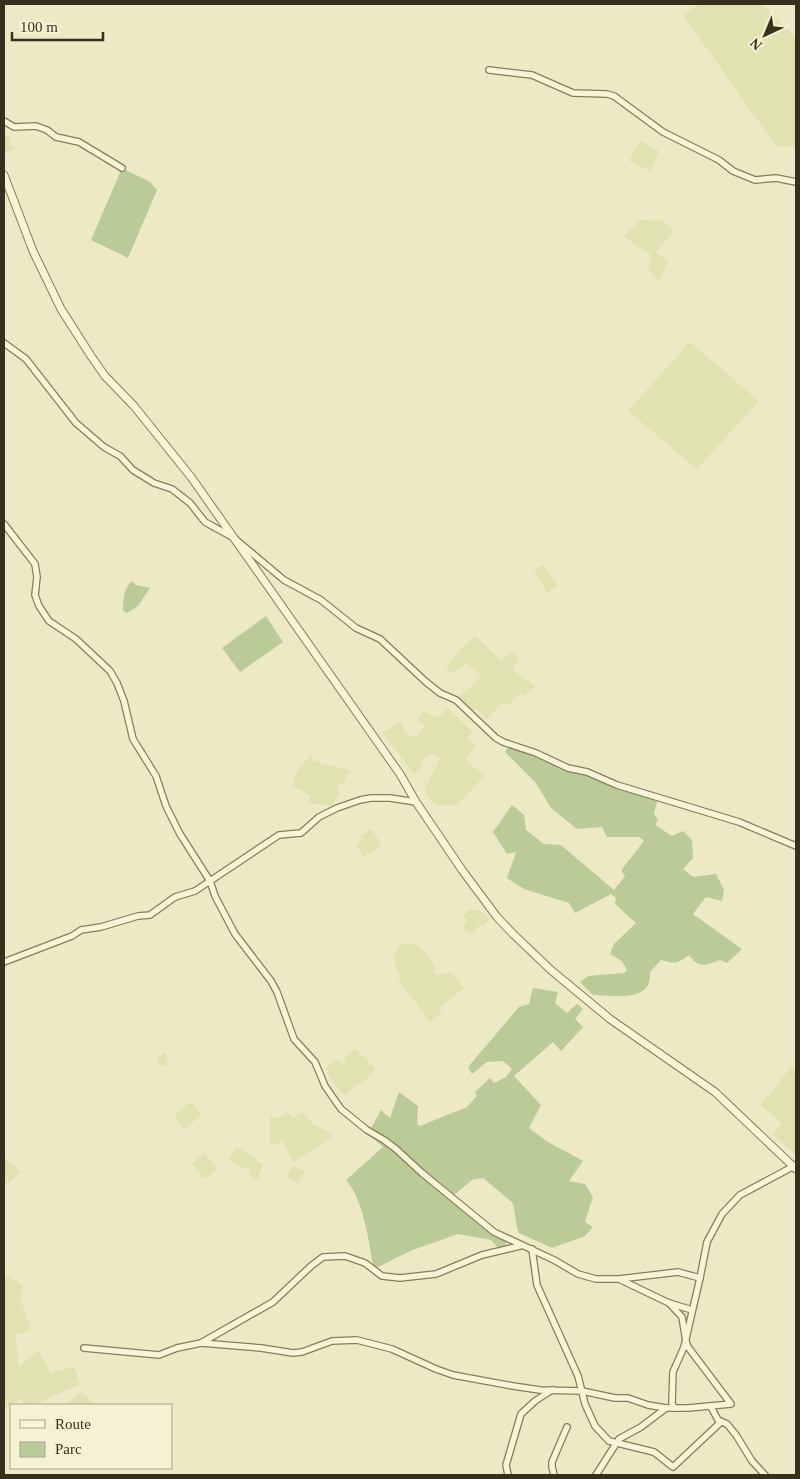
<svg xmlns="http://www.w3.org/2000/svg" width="800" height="1479" font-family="Georgia,serif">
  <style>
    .farmland { fill: #e0e2b2 }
    .green { fill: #bacb98 }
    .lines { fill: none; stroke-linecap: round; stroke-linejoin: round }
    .minor-casing { stroke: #877c5b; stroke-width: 8 }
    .tertiary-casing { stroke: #877c5b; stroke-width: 9 }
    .minor { stroke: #f8f5d7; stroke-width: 5.5 }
    .tertiary { stroke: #f8f5d7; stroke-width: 7 }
  </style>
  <rect width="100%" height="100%" fill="#ede9c4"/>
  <g class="farmland">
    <path d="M699 4H761L796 37V147L776 146 683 15Z"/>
    <path d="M4 133 11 138 8 143 16 150 4 153Z"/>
    <path d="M640 141 659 151 651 171 629 161Z"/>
    <path d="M661 219 674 231 656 252 668 261 659 282 648 269 652 256 624 237 640 220Z"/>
    <path d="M690 342 759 401 697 469 628 411Z"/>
    <path d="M542 565 558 585 548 594 534 572Z"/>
    <path d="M475 636 501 661 511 652 520 658 512 670 535 686 525 696 520 693 507 706 503 702 487 719 476 708 473 711 458 697 482 677 467 663 452 674 446 667 455 655Z"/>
    <path d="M447 708 472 731 467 738 476 746 466 760 484 776 457 805H435L424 790 440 758 431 754 420 762 423 767 414 774 382 732 401 722 405 732 415 738 425 726 417 721 424 712 439 717Z"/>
    <path d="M312 754 313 761 349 770 344 782 339 784 338 797 335 798 333 806 309 803 310 795 292 786 297 771Z"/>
    <path d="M371 829 381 843V846L363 857 356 845 362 840 360 837Z"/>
    <path d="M469 910H479L490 919 483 926 480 924 474 934 462 928 467 921 463 915Z"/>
    <path d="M403 944 417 945 420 947 434 965 435 975 451 972 464 988 439 1008 442 1012 430 1022 409 993 407 994 398 979 401 977 395 965 394 957 398 948Z"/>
    <path d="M355 1048 376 1069 362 1083 357 1084 345 1096 329 1077 326 1068 334 1061 338 1060 342 1064 346 1062 345 1058Z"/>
    <path d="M166 1053 168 1064 159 1066 157 1058Z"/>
    <path d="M791 1067 796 1070V1155L773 1135 782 1123 761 1105Z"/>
    <path d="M190 1102 201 1115 185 1129 174 1115Z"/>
    <path d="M287 1112 293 1118 302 1112 313 1124 332 1134V1137L293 1162 283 1141 270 1146V1116L278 1118Z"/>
    <path d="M236 1147 256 1158 255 1161 263 1164 258 1179 248 1175 250 1168 247 1167 246 1170 229 1160Z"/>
    <path d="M204 1153 218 1168 205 1179 192 1164Z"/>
    <path d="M4 1158 21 1171 8 1184 4 1182Z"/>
    <path d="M293 1165 305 1172 297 1183 286 1176Z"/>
    <path d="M7 1277 23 1285 20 1298 31 1330 15 1335 19 1367 38 1351 51 1373 73 1366 80 1384 34 1405H25L21 1399 6 1408 4 1404V1279Z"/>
    <path d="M82 1392 96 1405H65Z"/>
  </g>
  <g class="green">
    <path d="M122 168 150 182 157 190 128 258 91 240Z"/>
    <path d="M132 581 136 585 150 588 138 606 127 613 123 611C123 600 124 588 132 581Z"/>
    <path d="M266 616 283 642 240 672 222 648Z"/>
    <path d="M511 744 658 798 654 814 658 820 655 825 672 836 683 831 692 840 693 858 683 869 693 877 716 874 724 890 722 901 706 897 693 914 742 949 727 963 720 960C706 965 699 969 689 955 677 964 675 964 661 960L650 972C652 1004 614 995 593 995L580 982 588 976 624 973 627 970 622 961 610 954 614 944 636 923 615 904 616 898 611 894 575 913 569 903 524 889 507 878 516 852 507 854 493 832 512 805 524 815 526 830 544 844 561 845 614 890 625 876 622 872V869L644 841 639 837H607L602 827 577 829 551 808 536 783 505 752Z"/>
    <path d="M533 988 558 992 555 1003 567 1013 577 1004 583 1009 575 1019 583 1027 561 1051 553 1042 514 1076 541 1105 529 1128 548 1142 583 1161 569 1181 585 1184 593 1197 585 1222 593 1227 585 1236 552 1248 519 1233 517 1228 513 1203 483 1178 472 1180 454 1195 491 1227 508 1237 505 1248 499 1249 491 1240 458 1234 410 1251 376 1268 373 1266C369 1241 363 1199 346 1180L383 1147 368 1134 381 1110 390 1118 399 1092 418 1106 417 1124 420 1126 467 1107 477 1096 475 1092 490 1078 494 1083 506 1077 512 1069 503 1061 487 1062 472 1074 468 1067 519 1007 529 1004Z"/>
  </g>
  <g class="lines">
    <defs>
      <g id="minor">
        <path d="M489 70 532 75 573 93 607 94 614 96 663 132 719 160 733 171 755 180 776 178 796 182"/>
        <path d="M4 121 14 127 36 126 47 130 56 137 79 142 122 168"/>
        <path d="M4 343 26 359 76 423 104 447 120 456 133 470 154 483 172 489 190 503 205 522 234 538 284 580 321 600 356 628 380 639 426 682 440 693 456 700 496 738 503 742 536 753 568 768 587 772 617 785 739 822 796 846"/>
        <path d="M4 524 35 564 37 577 35 595 39 606 49 621 76 639 110 671 117 683 124 701 133 739 156 776 166 806 180 834 210 881 215 896 235 934 271 981 277 992 294 1039 315 1062 325 1086 341 1109 367 1130 384 1140 396 1149 422 1173 494 1232 554 1260 578 1274 596 1279H619L678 1272 700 1278 707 1242 722 1214 740 1195 796 1165"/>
        <path d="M4 962 72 936 81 930 101 927 138 916 150 915 175 897 195 891 279 835 301 833 319 817 337 808 360 800 371 798H390L416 802"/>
        <path d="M532 1249 537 1285 578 1376 585 1404 595 1426 609 1441 654 1452 673 1467 721 1422"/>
        <path d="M621 1280 669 1303 692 1310"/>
        <path d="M201 1343 261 1348 293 1353 302 1352 332 1341 357 1340 392 1349 436 1369 453 1375 513 1386 540 1390 582 1391 615 1398H628L648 1405 666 1408H688L731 1404 688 1347 686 1341 682 1317 669 1303"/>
        <path d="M84 1348 159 1355 177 1348 201 1343 273 1302 311 1266 323 1257 345 1256 365 1263 382 1276 400 1278 436 1274 482 1255 520 1246"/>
        <path d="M711 1407 718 1420 727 1424 736 1435 752 1461 765 1475"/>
        <path d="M674 1408 672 1403 673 1372 684 1347 700 1278"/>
        <path d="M508 1475 506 1465 521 1414 535 1401 552 1390"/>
        <path d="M554 1475 552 1467V1462L567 1427"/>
        <path d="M596 1475 619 1439 641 1427 666 1408"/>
      </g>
      <path id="tertiary" d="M4 175 33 251 61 309 91 356 105 376 134 406 191 477 400 774 416 802 462 870 497 917 513 934 552 971 610 1019 715 1092 796 1169"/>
    </defs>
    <use href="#minor" class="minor-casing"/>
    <use href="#tertiary" class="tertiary-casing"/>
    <use href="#minor" class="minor"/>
    <use href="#tertiary" class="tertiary"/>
  </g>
  <rect width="800" height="1479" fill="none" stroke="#37301f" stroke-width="10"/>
  <rect x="10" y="1404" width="162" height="65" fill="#f5f2d3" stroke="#a9a48b"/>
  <rect x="20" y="1420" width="25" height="8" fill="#f8f5d7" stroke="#a9a48b"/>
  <text x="55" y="1429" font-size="15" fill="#37301f">Route</text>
  <rect x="20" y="1442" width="25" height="15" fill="#bacb98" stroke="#a9a48b"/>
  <text x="55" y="1454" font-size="15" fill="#37301f">Parc</text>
  <g transform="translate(765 35) rotate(224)" stroke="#f5f2d3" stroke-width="4" paint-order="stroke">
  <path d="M0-4L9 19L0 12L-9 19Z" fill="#37301f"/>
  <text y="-8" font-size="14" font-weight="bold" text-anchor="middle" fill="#37301f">N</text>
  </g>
  <path d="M12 32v8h91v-8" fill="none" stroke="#37301f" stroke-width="2.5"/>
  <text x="20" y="32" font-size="15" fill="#37301f" stroke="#f5f2d3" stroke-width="4" paint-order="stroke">100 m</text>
</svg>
